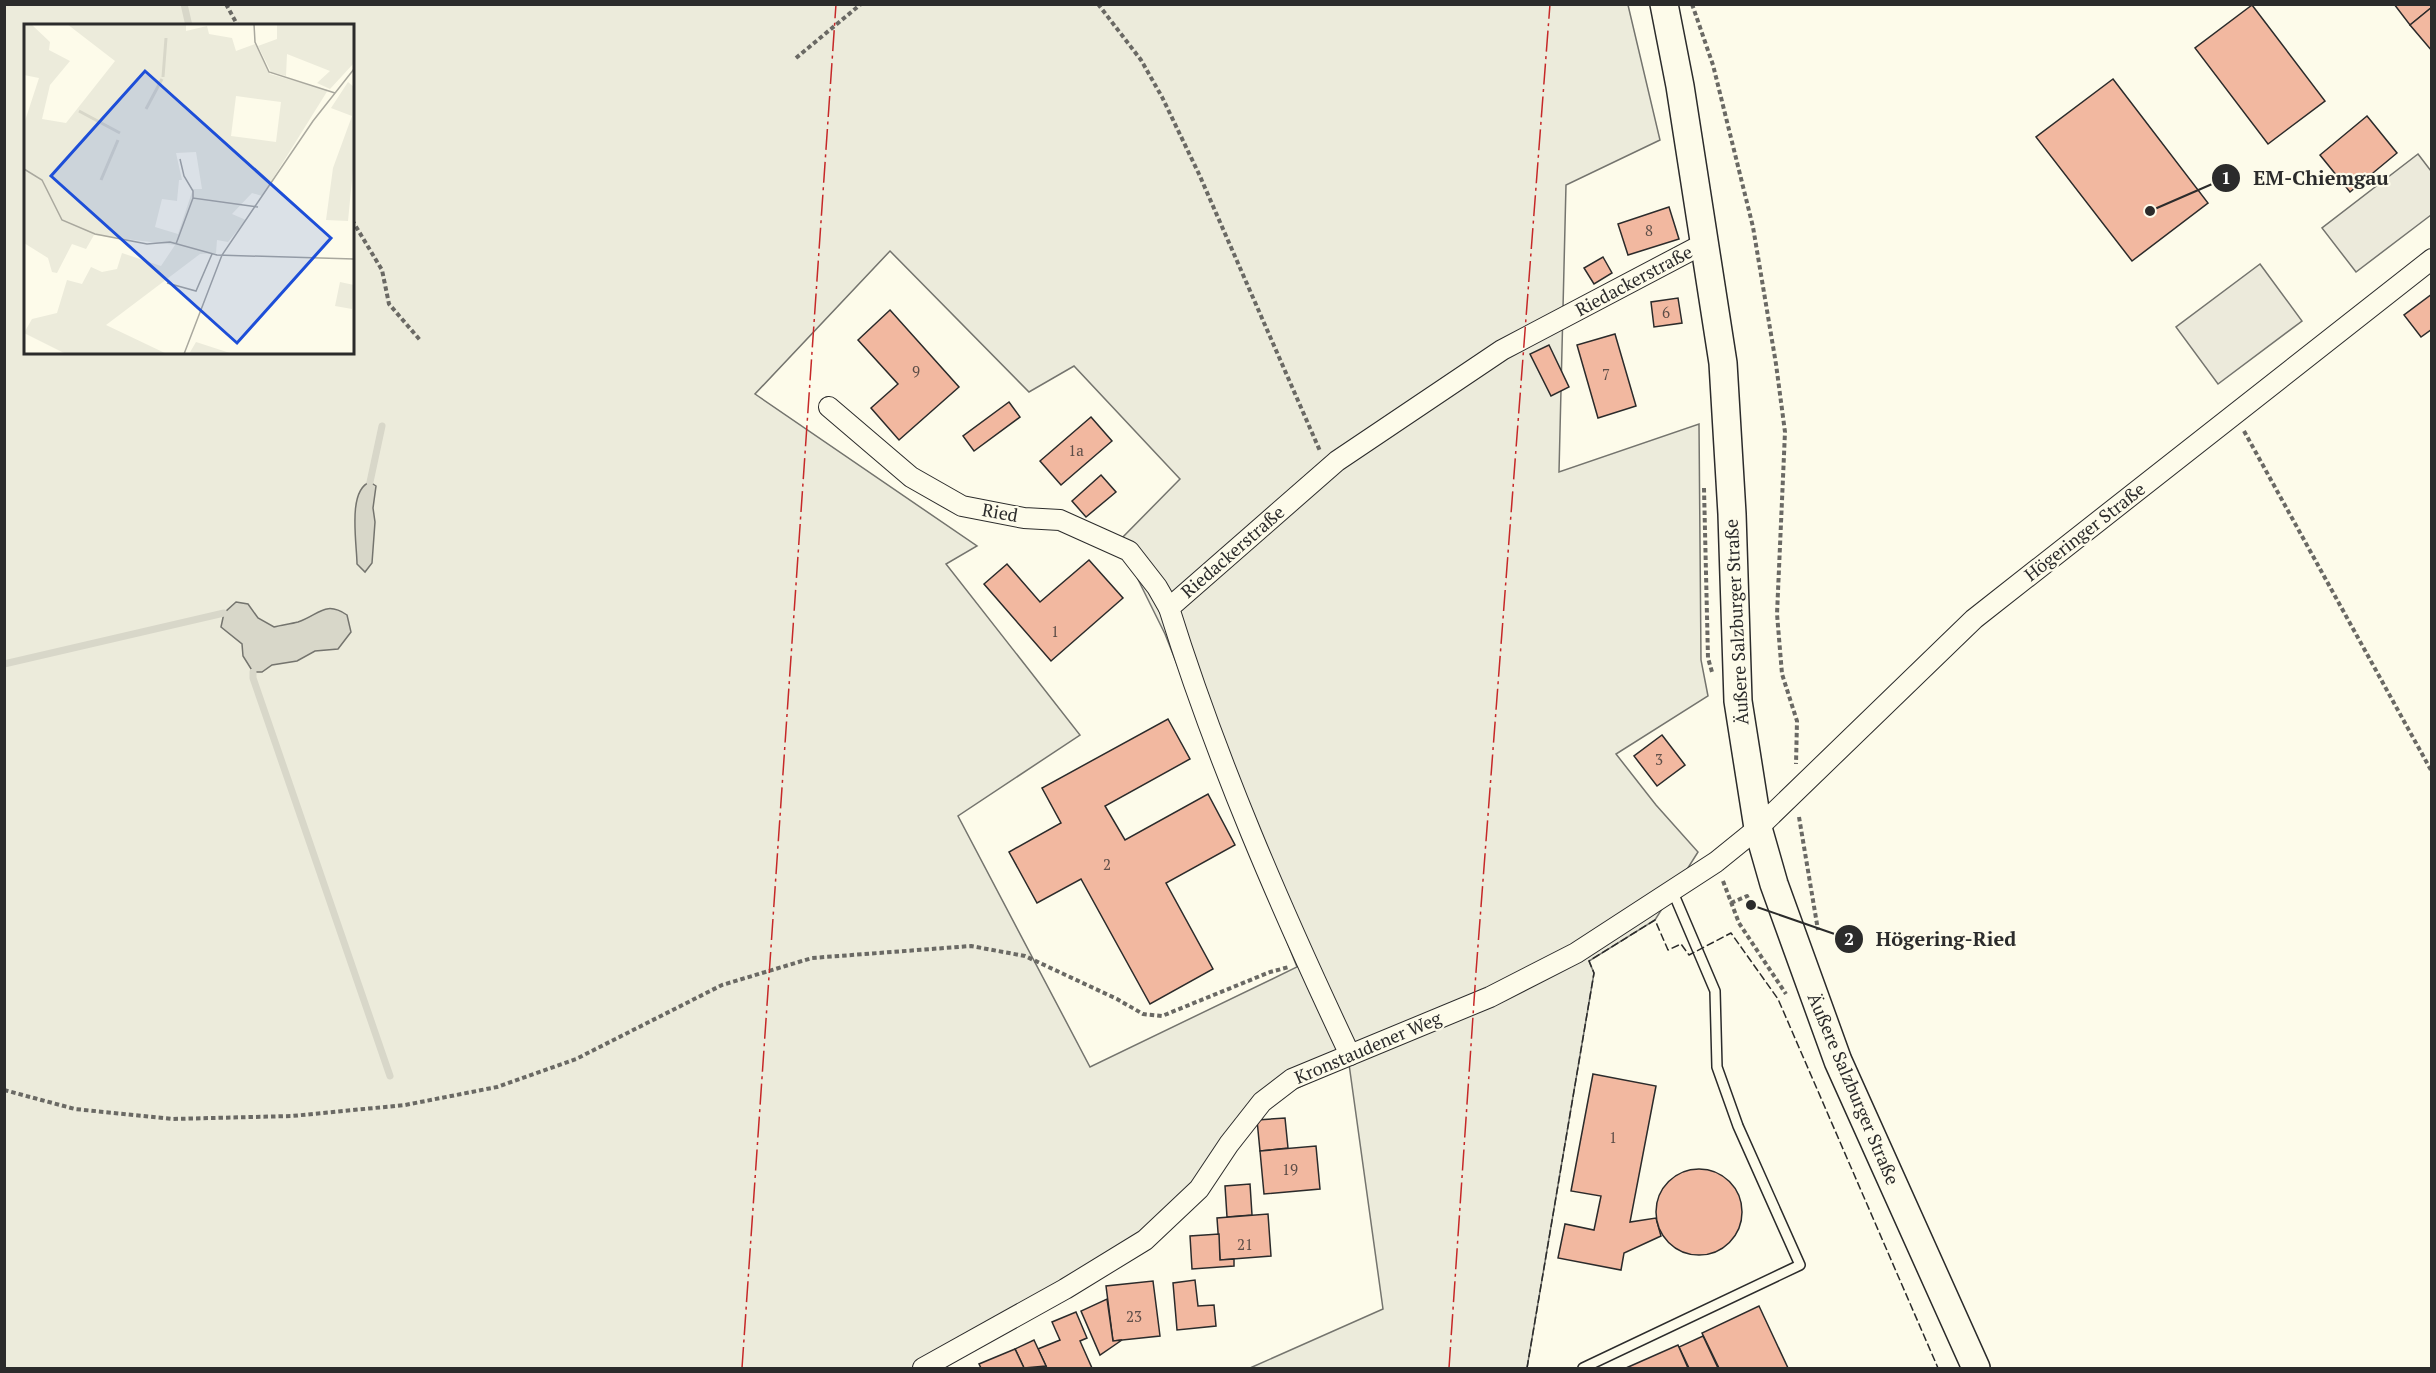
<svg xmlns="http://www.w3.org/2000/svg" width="2436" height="1373" font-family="'PT Serif',serif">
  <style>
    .green { fill: #ecebdb; stroke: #74746e; stroke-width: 1.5; fill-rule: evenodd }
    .parking { fill: #eceadb; stroke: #74746e; stroke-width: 1.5 }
    .water { fill: #d8d7c9; stroke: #74746e; stroke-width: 1.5 }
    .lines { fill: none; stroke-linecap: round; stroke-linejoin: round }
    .stream { stroke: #d8d7c9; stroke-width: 7 }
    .building { fill: #f2b8a0; stroke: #2b2b2b; stroke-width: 1.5 }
    .service-casing { stroke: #2b2b2b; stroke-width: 12 }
    .minor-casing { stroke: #2b2b2b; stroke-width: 22 }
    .secondary-casing { stroke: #2b2b2b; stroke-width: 30 }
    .path { stroke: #6a6964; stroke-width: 4; stroke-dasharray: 4.5 3; stroke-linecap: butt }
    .service { stroke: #fdfbea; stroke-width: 9 }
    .minor { stroke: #fdfbea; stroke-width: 20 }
    .secondary { stroke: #fdfbea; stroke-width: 27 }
    .fence { stroke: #2b2b2b; stroke-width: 1.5; stroke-dasharray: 8 3; stroke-linecap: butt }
    .power { stroke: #c62828; stroke-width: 1.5; stroke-dasharray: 21 4.5 3 4.5; stroke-linecap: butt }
    .labels { text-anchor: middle; stroke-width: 4.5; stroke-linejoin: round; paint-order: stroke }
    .number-label { font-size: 15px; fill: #5d4e48 }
    .street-label { font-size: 18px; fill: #2b2b2b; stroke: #fdfbea }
    .inset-river { fill: none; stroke: #d8d7c9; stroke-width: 3 }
    .inset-road { fill: none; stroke: #a9a89e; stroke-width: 1.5 }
    .view { fill: #1d4ed8; fill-opacity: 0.15; stroke: #1d4ed8; stroke-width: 3 }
    .inset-edge { fill: none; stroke: #2b2b2b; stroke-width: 3 }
    .leader { fill: none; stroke: #2b2b2b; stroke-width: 2 }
    .callout-dot { fill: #2b2b2b; stroke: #fdfbea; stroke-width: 2 }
    .mark-label { font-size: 18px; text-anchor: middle; font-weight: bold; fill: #fff }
    .callout-label { font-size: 20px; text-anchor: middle; font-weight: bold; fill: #2b2b2b; stroke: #fdfbea; stroke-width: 4.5; stroke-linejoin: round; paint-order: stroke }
  </style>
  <rect width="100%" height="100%" fill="#fdfbea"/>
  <path class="green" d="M5 5H1628L1660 140 1566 185 1559 472 1699 424 1701 660 1708 696 1616 754 1656 805 1698 852 1655 920 1589 961 1594 973 1527 1368H1250L1383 1309 1349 1064 1265 1103 1203 1193 935 1368H5ZM26 26H352V352H26ZM890 251 1029 392 1074 366 1180 479 1119 541 1165 634 1297 967 1090 1067 958 816 1080 735 946 564 977 546 755 394Z"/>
  <g class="parking">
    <path d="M2418 154 2431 171V215L2356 272 2322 228Z"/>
    <path d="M2260 264 2302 321 2218 384 2176 327Z"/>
  </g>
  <g class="water">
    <path d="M370 482 376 486 373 508 375 522 372 563 365 572 357 564C357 544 347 490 370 482Z"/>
    <path d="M236 602 248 604 258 618 274 627C282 625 290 624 298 622 319 615 325 600 347 615L351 632 338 649 315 651 297 661 272 665 262 672H253L243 656 242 644 221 627 224 613Z"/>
  </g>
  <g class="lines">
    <g class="stream">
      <path d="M184 4 189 26"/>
      <path d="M370 482 382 426"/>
      <path d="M4 664 224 613"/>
      <path d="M253 672V678L390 1076"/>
    </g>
  </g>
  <g class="building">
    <path d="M2394 4H2432V7L2410 25Z"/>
    <path d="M2252 5 2325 101 2268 144 2195 48Z"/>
    <path d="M2432 7V51L2410 25Z"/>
    <path d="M2113 79 2208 203 2132 261 2036 137Z"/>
    <path d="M2367 116 2397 153 2350 192 2320 155Z"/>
    <path d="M1669 207 1679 239 1628 255 1618 224Z"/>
    <path d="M1603 257 1612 273 1594 284 1584 268Z"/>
    <path d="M2432 294V329L2421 337 2404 315Z"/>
    <path d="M1678 298 1682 323 1654 327 1651 302Z"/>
    <path d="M890 310 959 387 899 440 871 408 898 384 858 340Z"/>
    <path d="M1615 334 1636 406 1598 418 1577 345Z"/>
    <path d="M1549 345 1569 387 1551 396 1530 354Z"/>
    <path d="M1009 402 1020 417 974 451 963 436Z"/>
    <path d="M1091 417 1112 441 1061 485 1040 461Z"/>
    <path d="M1101 475 1116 492 1086 517 1072 501Z"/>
    <path d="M1089 560 1123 598 1051 661 984 584 1007 564 1040 602Z"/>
    <path d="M1168 719 1190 759 1105 806 1125 840 1208 794 1235 845 1166 883 1213 969 1150 1004 1081 879 1037 903 1009 852 1061 823 1042 788Z"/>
    <path d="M1662 735 1685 765 1657 786 1634 756Z"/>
    <path d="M1593 1074 1656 1086 1630 1222 1656 1218 1661 1236 1624 1253 1621 1270 1558 1258 1565 1224 1594 1230 1601 1196 1571 1191Z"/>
    <path d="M1285 1118 1288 1148 1260 1151 1257 1120Z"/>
    <path d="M1316 1146 1320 1189 1264 1194 1260 1151Z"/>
    <circle cx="1699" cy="1212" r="43"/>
    <path d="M1250 1184 1252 1215 1227 1217 1225 1186Z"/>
    <path d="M1268 1214 1271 1256 1220 1260 1217 1218Z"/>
    <path d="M1219 1234 1220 1260 1234 1259V1266L1192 1269 1190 1236Z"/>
    <path d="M1195 1280 1198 1306 1214 1305 1216 1326 1177 1330 1173 1283Z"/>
    <path d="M1153 1281 1160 1336 1113 1341 1106 1286Z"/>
    <path d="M1107 1299 1113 1341 1122 1340 1100 1355 1081 1311Z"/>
    <path d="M1759 1306 1788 1368H1719L1702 1333Z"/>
    <path d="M1076 1312 1087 1338 1080 1341 1092 1368H1047L1038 1349 1060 1340 1052 1322Z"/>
    <path d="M1703 1336 1718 1368H1689L1679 1347Z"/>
    <path d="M1034 1340 1046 1366 1024 1368 1015 1349Z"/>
    <path d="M1678 1345 1688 1368H1626Z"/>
    <path d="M1015 1349 1024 1368H981L979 1364Z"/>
  </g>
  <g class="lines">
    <defs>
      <path id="service" d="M1583 1368 1800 1265 1738 1126 1717 1067 1715 991 1672 890"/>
      <g id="minor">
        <path d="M829 407 911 477 962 506 1024 518 1060 520 1129 551 1157 587 1169 608"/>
        <path d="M1350 1055C1281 909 1217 762 1169 608L1337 461 1502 350 1705 243"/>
        <path d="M923 1368 1065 1289 1145 1240 1199 1189 1229 1144 1262 1102 1292 1079 1490 997 1576 953 1716 862 1758 828 1974 619 2432 259"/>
      </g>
      <path id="secondary" d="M1664 4 1680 86 1723 363 1732 514 1738 701 1758 828 1774 884 1838 1061 1976 1368"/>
    </defs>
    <use href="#service" class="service-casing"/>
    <use href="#minor" class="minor-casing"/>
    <use href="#secondary" class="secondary-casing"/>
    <g class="path">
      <path d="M226 4 238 26"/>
      <path d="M1098 4 1141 60 1162 97 1199 174 1320 451"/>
      <path d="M1692 4 1713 65 1753 227 1776 364 1785 432 1777 614 1782 674 1797 721 1796 764"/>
      <path d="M796 58 861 4"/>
      <path d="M352 220 382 270 389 304 420 340"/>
      <path d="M2244 431 2432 772"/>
      <path d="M1704 488 1708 658 1712 672"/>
      <path d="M1799 817 1818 930"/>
      <path d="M1723 881 1739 923 1786 994"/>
      <path d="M1731 903 1747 896 1751 905"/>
      <path d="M4 1090 75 1109 173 1119 292 1116 405 1105 497 1087 576 1059 722 985 812 958 971 946 1025 956 1117 999 1143 1014 1162 1016 1270 972 1289 967"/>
    </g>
    <use href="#service" class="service"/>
    <use href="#minor" class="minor"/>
    <use href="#secondary" class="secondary"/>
    <path class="fence" d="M1527 1368 1594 973 1589 961 1655 920 1668 950 1681 944 1689 955 1731 933 1778 999 1938 1368"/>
    <g class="power">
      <path d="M742 1368 836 4"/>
      <path d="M1449 1368 1476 972 1550 4"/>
    </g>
  </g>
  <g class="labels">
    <g class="number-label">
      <text x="1649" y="236">8</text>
      <text x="1666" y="318">6</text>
      <text x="916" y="377">9</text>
      <text x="1606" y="380">7</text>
      <text x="1076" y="456">1a</text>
      <text x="1055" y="637">1</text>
      <text x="1659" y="765">3</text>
      <text x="1107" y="870">2</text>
      <text x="1613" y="1143">1</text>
      <text x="1290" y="1175">19</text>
      <text x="1245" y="1250">21</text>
      <text x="1134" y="1322">23</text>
    </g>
    <g class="street-label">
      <text transform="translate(1634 281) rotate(-28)" y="6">Riedackerstraße</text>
      <text transform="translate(1000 513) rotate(10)" y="6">Ried</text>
      <text transform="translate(2085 532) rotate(-38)" y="6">Högeringer Straße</text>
      <text transform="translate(1233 552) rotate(-41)" y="6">Riedackerstraße</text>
      <text transform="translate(1737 622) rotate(-93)" y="6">Äußere Salzburger Straße</text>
      <text transform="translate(1368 1048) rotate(-23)" y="6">Kronstaudener Weg</text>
      <text transform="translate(1853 1089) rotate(67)" y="6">Äußere Salzburger Straße</text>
    </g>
  </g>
  <g transform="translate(24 24)">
    <rect width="330" height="330" fill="#fdfbea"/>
    <path d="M0 0H7L26 18 25 26 46 37 26 61 18 95 42 99 91 37 43 0H162V7L183 2 185 10 208 14 212 27 231 20 246 50 304 66 238 172 228 169 208 190 222 196 204 218 193 216 192 229 176 230 82 301 143 330H42L0 309 8 295 33 289 43 256 58 260 67 243 78 248 93 245 98 229 137 242 151 221 70 211 62 225 48 220 33 249 28 248 24 234 0 219V100L15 54 0 51ZM212 72 257 78 252 118 207 112ZM172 128 178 165H169L154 210 131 203 138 175 153 177 155 156H158L152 129ZM253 0H330V39L306 65 293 59 306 47 263 30 262 52 247 48 234 22 253 15ZM324 58 330 63V134L324 197 302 196 309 144 328 92 307 84ZM316 258 330 261 328 285 311 282ZM172 318 209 330H165Z" fill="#ecebdb" fill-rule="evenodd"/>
    <path class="inset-river" d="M139 53 142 14M122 85 138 55M55 87 96 109M77 156 94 116"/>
    <path class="inset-road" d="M230 0 231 18 245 48 311 69M156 135 160 152 169 167V174M0 145 18 156 38 196 71 210 123 220 146 218 193 231 330 235M152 220 169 174 234 183M143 259 172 267 188 230M160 330 198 231 289 97 330 45"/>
    <path class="view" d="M121 47 307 214 213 319 27 152Z"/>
    <rect width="330" height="330" class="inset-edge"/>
  </g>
  <path class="leader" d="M2150 211L2226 178M1751 905L1849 939"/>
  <g class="callout-dot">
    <circle cx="2150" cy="211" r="6"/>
    <circle cx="1751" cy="905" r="6"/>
    <circle cx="2226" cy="178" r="15"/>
    <circle cx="1849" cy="939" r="15"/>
  </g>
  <g class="mark-label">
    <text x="2226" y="184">1</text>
    <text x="1849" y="945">2</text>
  </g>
  <g class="callout-label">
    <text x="2321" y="185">EM-Chiemgau</text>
    <text x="1946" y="946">Högering-Ried</text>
  </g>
  <rect width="2436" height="1373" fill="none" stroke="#2b2b2b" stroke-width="12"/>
</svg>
